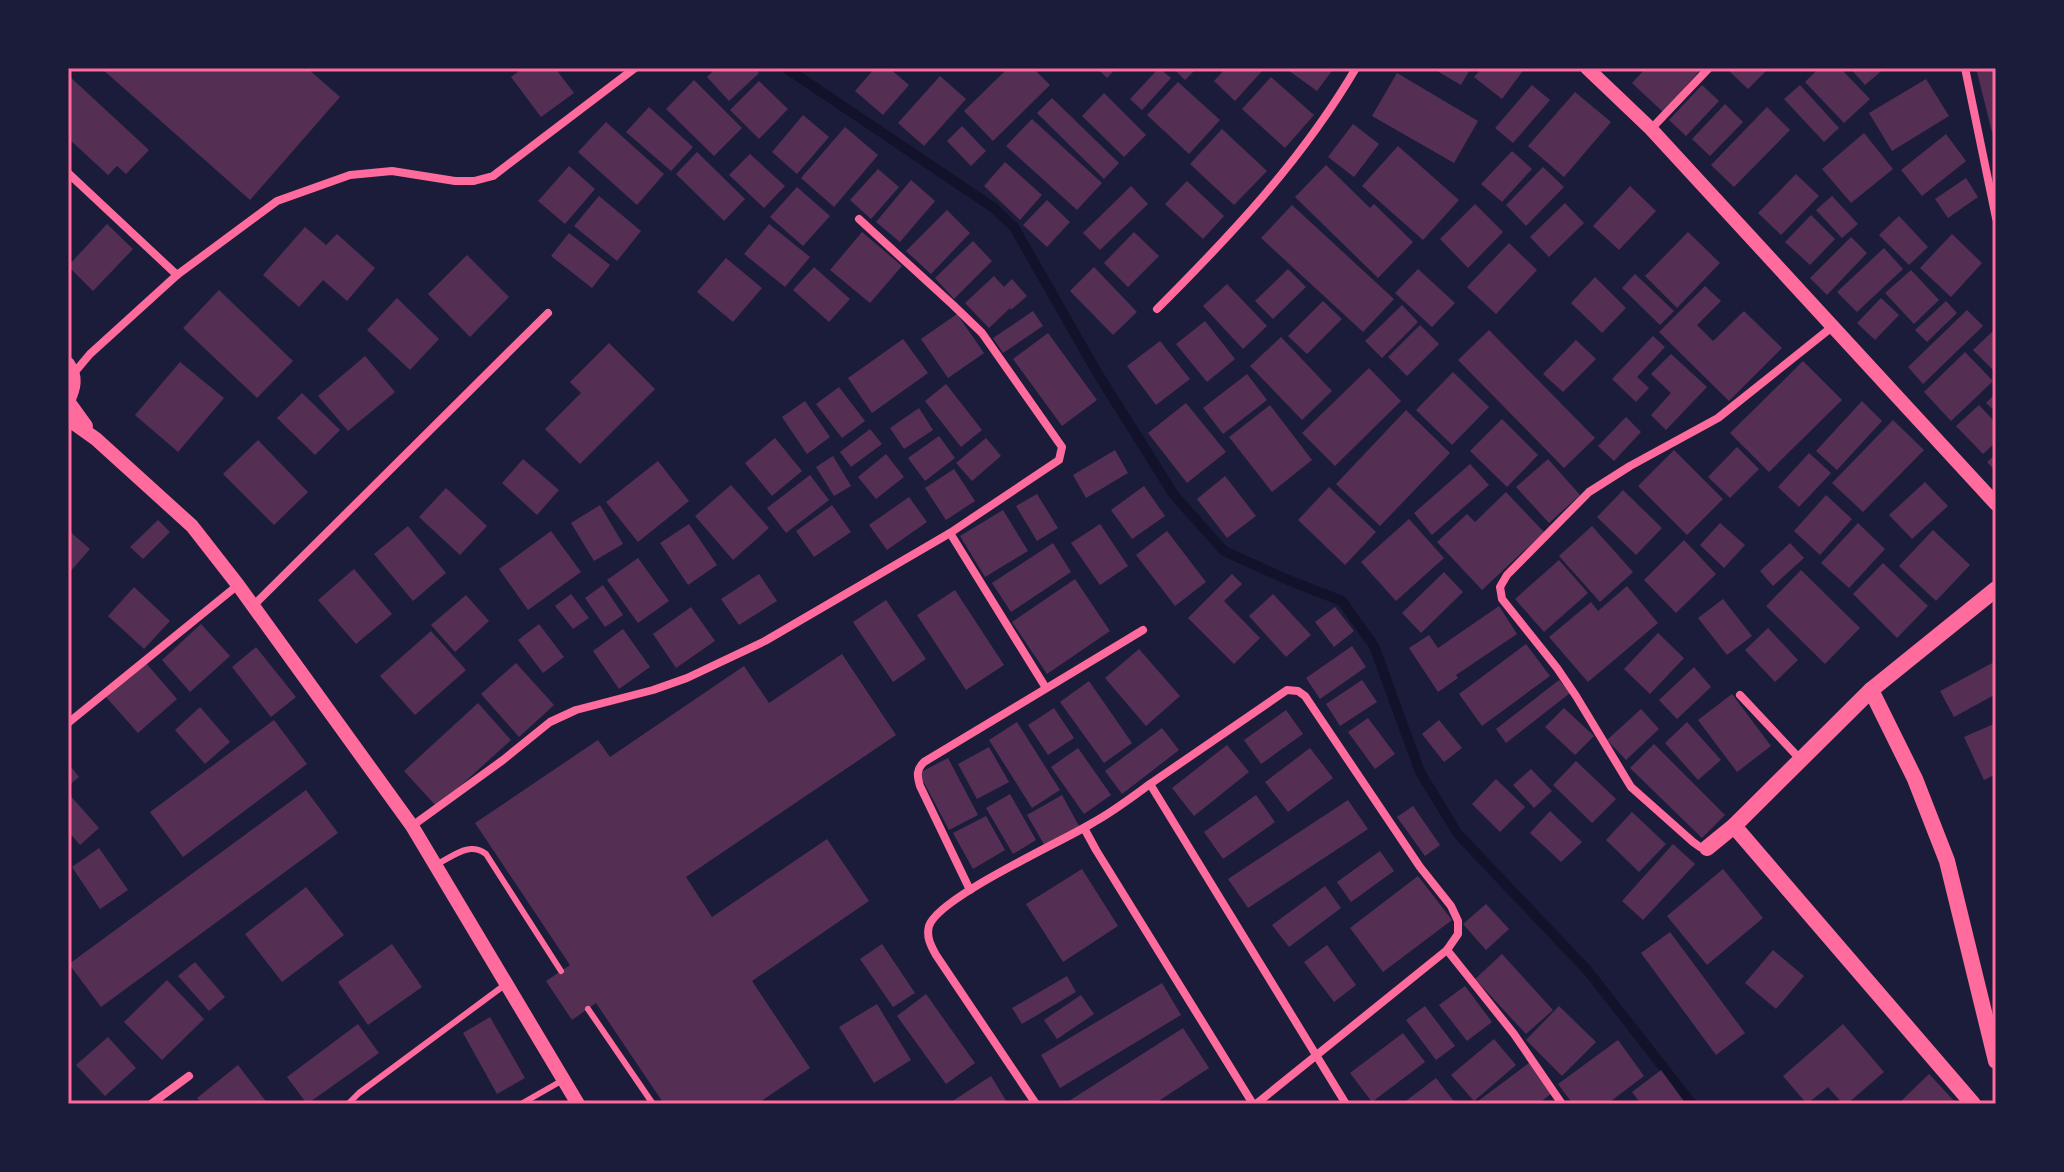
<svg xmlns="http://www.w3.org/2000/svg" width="2064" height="1172" font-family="'Fira Sans',sans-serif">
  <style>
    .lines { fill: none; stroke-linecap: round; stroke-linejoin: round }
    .stream { stroke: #12122b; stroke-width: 10 }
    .building { fill: #542f53 }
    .service { stroke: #ff6b9d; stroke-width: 6 }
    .minor { stroke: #ff6b9d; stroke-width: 8 }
    .tertiary { stroke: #ff6b9d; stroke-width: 14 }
    .secondary { stroke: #ff6b9d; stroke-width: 16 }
    .neatline { fill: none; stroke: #ff6b9d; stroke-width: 3 }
  </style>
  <rect width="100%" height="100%" fill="#1b1b3a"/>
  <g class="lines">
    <path class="stream" d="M786 68 994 208 1014 227 1098 374 1174 495 1224 551 1288 580 1342 601 1374 646 1420 772 1458 834 1588 971 1692 1104"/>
  </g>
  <g class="building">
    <path d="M101 68H307L340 97 250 200Z"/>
    <path d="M523 68H555L574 93 541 117 511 77Z"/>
    <path d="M716 68H754L759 73 729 101 707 77Z"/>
    <path d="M875 68H889L909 85 883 115 855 91Z"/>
    <path d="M1008 68H1033L1050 85 993 141 964 111Z"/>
    <path d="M1097 68H1116L1107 78Z"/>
    <path d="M1159 68 1171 78 1142 110 1130 99Z"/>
    <path d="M1173 68H1197L1185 80Z"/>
    <path d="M1226 68H1260L1262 71 1235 101 1214 81Z"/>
    <path d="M1285 68H1334L1317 91Z"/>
    <path d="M1432 68H1471L1461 85Z"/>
    <path d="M1482 68H1525L1502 99 1474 77Z"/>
    <path d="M1646 68H1702L1663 112 1632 83Z"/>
    <path d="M1726 68H1769L1748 89Z"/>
    <path d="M1819 68H1840L1870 99 1844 123 1805 82Z"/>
    <path d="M1850 68H1885L1865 85Z"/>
    <path d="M1976 68H1996V144H1995Z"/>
    <path d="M1397 73 1478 121 1454 163 1372 116Z"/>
    <path d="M68 75 149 150 126 174 117 166 108 175 68 138Z"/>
    <path d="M940 76 966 99 924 146 898 123Z"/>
    <path d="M1271 77 1314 115 1285 148 1242 109Z"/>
    <path d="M1926 79 1949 116 1892 151 1869 113Z"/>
    <path d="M694 80 742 128 714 156 666 109Z"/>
    <path d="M759 81 788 109 759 139 730 110Z"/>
    <path d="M1178 82 1220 120 1189 154 1147 115Z"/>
    <path d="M1532 85 1550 100 1513 143 1495 128Z"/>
    <path d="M1702 85 1719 101 1686 136 1669 120Z"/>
    <path d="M1800 85 1839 128 1824 142 1784 99Z"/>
    <path d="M1575 92 1611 122 1564 177 1528 146Z"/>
    <path d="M1104 93 1146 135 1124 157 1082 116Z"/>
    <path d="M1052 98 1119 163 1104 179 1037 113Z"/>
    <path d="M1725 104 1743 122 1710 156 1692 139Z"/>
    <path d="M649 107 693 147 671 171 626 132Z"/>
    <path d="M1767 107 1790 130 1734 187 1711 165Z"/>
    <path d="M803 115 829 137 797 174 772 152Z"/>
    <path d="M1032 119 1102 183 1077 210 1006 146Z"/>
    <path d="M606 122 664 174 637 205 578 152Z"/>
    <path d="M1353 124 1379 144 1354 177 1328 157Z"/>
    <path d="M962 126 986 151 971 166 947 141Z"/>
    <path d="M845 127 878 155 834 207 801 178Z"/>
    <path d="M1222 129 1267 171 1234 205 1190 164Z"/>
    <path d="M1864 133 1893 169 1851 203 1822 169Z"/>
    <path d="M1946 134 1966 161 1922 196 1901 170Z"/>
    <path d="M1398 146 1459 200 1423 240 1362 186Z"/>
    <path d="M1512 151 1532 169 1502 202 1481 184Z"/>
    <path d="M697 152 745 199 724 221 676 174Z"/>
    <path d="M750 154 785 186 764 208 729 175Z"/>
    <path d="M1005 162 1042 195 1020 220 984 186Z"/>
    <path d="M1326 165 1370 208 1374 204 1413 242 1378 278 1295 197Z"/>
    <path d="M569 166 595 189 565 224 538 201Z"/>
    <path d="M1543 167 1564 187 1526 226 1506 205Z"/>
    <path d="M878 169 899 187 871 219 850 200Z"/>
    <path d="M1796 174 1819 196 1781 235 1758 213Z"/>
    <path d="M1966 178 1978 197 1948 218 1935 199Z"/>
    <path d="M911 180 935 201 900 242 876 222Z"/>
    <path d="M1187 181 1224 216 1203 239 1165 204Z"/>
    <path d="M1131 186 1148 204 1100 250 1083 233Z"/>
    <path d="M1630 186 1656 211 1619 250 1593 226Z"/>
    <path d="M797 187 830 216 803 246 770 217Z"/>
    <path d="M599 196 641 231 617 261 574 226Z"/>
    <path d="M1832 196 1858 224 1842 238 1816 210Z"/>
    <path d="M1047 200 1070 222 1047 247 1023 225Z"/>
    <path d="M1565 203 1584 223 1549 257 1530 237Z"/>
    <path d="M1475 204 1503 232 1468 268 1440 239Z"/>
    <path d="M1292 205 1394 299 1363 332 1261 238Z"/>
    <path d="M947 210 970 233 931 274 906 251Z"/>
    <path d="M1811 215 1835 239 1810 265 1785 242Z"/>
    <path d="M1899 216 1928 247 1909 265 1879 235Z"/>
    <path d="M107 224 133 249 93 291 68 266Z"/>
    <path d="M769 224 810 257 785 287 744 254Z"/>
    <path d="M305 227 326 245 337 234 375 268 347 301 323 280 299 307 263 275Z"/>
    <path d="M862 232 902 266 870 303 830 270Z"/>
    <path d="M1134 232 1159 256 1128 287 1104 263Z"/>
    <path d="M1688 232 1720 263 1677 308 1645 276Z"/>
    <path d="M569 233 610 265 592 288 551 256Z"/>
    <path d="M1952 234 1982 263 1951 297 1920 268Z"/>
    <path d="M1851 237 1867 253 1827 295 1810 278Z"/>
    <path d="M973 241 992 261 954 299 935 278Z"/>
    <path d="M1509 243 1537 270 1496 314 1467 287Z"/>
    <path d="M1884 248 1903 269 1857 312 1837 292Z"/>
    <path d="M467 255 509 297 470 337 428 294Z"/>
    <path d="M726 258 762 288 733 322 697 292Z"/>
    <path d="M814 267 850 299 829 322 793 290Z"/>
    <path d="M1094 267 1137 312 1113 335 1070 291Z"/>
    <path d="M1288 269 1306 287 1273 319 1255 301Z"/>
    <path d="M1418 269 1455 303 1432 327 1395 293Z"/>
    <path d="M1911 270 1939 300 1914 324 1885 293Z"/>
    <path d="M1635 274 1674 311 1660 325 1622 288Z"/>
    <path d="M994 276 1004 287 1012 279 1027 296 1011 310 1010 308 989 328 965 303Z"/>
    <path d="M1595 277 1626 308 1602 333 1571 303Z"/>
    <path d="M1227 284 1267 326 1243 349 1203 306Z"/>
    <path d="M1705 286 1721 301 1697 325 1713 341 1744 311 1782 348 1729 401 1659 332Z"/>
    <path d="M219 290 293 361 257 398 183 328Z"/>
    <path d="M397 298 439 339 410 370 367 330Z"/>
    <path d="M1881 298 1899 315 1875 340 1857 323Z"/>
    <path d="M1323 301 1342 319 1307 354 1288 336Z"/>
    <path d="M1946 301 1957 313 1927 342 1915 330Z"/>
    <path d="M1402 305 1418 322 1382 358 1365 341Z"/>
    <path d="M1967 310 1983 326 1923 384 1908 367Z"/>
    <path d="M1033 311 1043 326 1003 353 993 338Z"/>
    <path d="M957 314 984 353 948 378 921 339Z"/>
    <path d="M1205 321 1235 359 1207 382 1176 344Z"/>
    <path d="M1420 325 1439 344 1407 376 1388 357Z"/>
    <path d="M1996 328V373L1973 350Z"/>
    <path d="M1489 330 1595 438 1564 468 1458 360Z"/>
    <path d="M1048 333 1097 400 1062 426 1013 359Z"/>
    <path d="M1653 336 1665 347 1637 377 1649 388 1636 402 1612 379Z"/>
    <path d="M1281 337 1332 391 1302 420 1250 366Z"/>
    <path d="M903 339 928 373 872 413 848 378Z"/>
    <path d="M1576 340 1596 359 1563 392 1543 374Z"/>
    <path d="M1160 341 1190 379 1156 405 1127 366Z"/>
    <path d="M609 343 655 389 580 464 545 429 581 393 570 382Z"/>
    <path d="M1965 352 1993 381 1951 421 1924 392Z"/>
    <path d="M1671 354 1707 387 1666 430 1651 415 1671 393 1651 374Z"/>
    <path d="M365 356 395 392 348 431 318 396Z"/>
    <path d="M1803 361 1842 400 1769 472 1730 433Z"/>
    <path d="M180 362 224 398 178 452 135 415Z"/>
    <path d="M1369 368 1401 401 1335 466 1302 433Z"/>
    <path d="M1453 372 1489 407 1452 445 1416 410Z"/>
    <path d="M1247 374 1267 400 1223 434 1203 408Z"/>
    <path d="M946 384 982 430 961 447 925 401Z"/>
    <path d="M839 387 865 421 842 438 816 404Z"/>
    <path d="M302 393 340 430 315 455 277 418Z"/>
    <path d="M1996 393V412L1986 403Z"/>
    <path d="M805 401 830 437 807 454 782 417Z"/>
    <path d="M1862 401 1882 421 1837 470 1816 451Z"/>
    <path d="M1186 403 1226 452 1187 483 1148 433Z"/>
    <path d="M1270 405 1312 460 1272 492 1229 437Z"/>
    <path d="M1979 405 1996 423V442L1983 454 1956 426Z"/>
    <path d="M919 408 933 430 904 449 890 428Z"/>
    <path d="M1406 410 1450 453 1380 526 1336 484Z"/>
    <path d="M1626 417 1641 432 1614 461 1598 446Z"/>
    <path d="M1502 419 1538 455 1507 487 1470 451Z"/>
    <path d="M1893 420 1924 450 1863 512 1832 483Z"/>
    <path d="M870 429 882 444 851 467 840 452Z"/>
    <path d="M939 436 955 458 925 481 908 458Z"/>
    <path d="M775 438 802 471 772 496 745 463Z"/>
    <path d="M986 438 1001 456 972 481 956 463Z"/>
    <path d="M258 440 308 492 274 525 223 474Z"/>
    <path d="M1737 447 1759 469 1730 498 1708 477Z"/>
    <path d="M1115 450 1128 473 1086 498 1073 475Z"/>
    <path d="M1674 450 1723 499 1687 535 1638 486Z"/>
    <path d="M1809 453 1831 473 1799 507 1778 487Z"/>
    <path d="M886 454 904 477 876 499 858 477Z"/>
    <path d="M1996 454V472L1987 462Z"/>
    <path d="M833 456 851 486 834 496 816 467Z"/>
    <path d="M523 459 559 490 537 515 502 483Z"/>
    <path d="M1548 459 1580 495 1549 523 1516 487Z"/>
    <path d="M658 461 689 501 638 542 606 502Z"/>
    <path d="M1470 464 1489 485 1432 535 1414 513Z"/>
    <path d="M954 469 975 501 946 520 925 488Z"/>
    <path d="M810 475 829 500 786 533 767 508Z"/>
    <path d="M1225 476 1256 516 1227 538 1197 499Z"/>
    <path d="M1925 482 1948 506 1912 539 1889 515Z"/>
    <path d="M731 485 769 528 733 560 695 516Z"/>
    <path d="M1144 486 1165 516 1132 539 1111 510Z"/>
    <path d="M1329 487 1376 532 1345 565 1298 520Z"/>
    <path d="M446 488 487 526 460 555 419 517Z"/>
    <path d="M1623 490 1662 528 1636 555 1597 517Z"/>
    <path d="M1506 492 1544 532 1482 590 1437 542 1467 514 1475 522Z"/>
    <path d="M1037 494 1058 528 1037 541 1016 506Z"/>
    <path d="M1826 495 1852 519 1820 555 1794 531Z"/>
    <path d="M909 497 927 522 887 550 869 525Z"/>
    <path d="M600 505 623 544 594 561 571 523Z"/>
    <path d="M832 505 851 532 814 557 796 531Z"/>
    <path d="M1003 510 1028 551 985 577 960 536Z"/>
    <path d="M1409 519 1444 558 1396 601 1361 562Z"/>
    <path d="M158 520 170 532 143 559 130 547Z"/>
    <path d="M1720 523 1745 545 1724 568 1700 545Z"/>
    <path d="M1858 523 1885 549 1849 588 1821 563Z"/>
    <path d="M689 524 717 565 688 585 660 543Z"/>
    <path d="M1100 524 1128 566 1100 585 1071 543Z"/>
    <path d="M408 526 446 573 413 601 374 554Z"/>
    <path d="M1592 526 1633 572 1600 602 1559 556Z"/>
    <path d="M68 530 90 549 68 574Z"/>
    <path d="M1933 530 1970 565 1936 601 1899 566Z"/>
    <path d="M551 531 581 572 528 610 499 569Z"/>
    <path d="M1167 531 1206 582 1175 606 1136 555Z"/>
    <path d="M1684 540 1716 574 1676 613 1644 580Z"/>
    <path d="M1053 543 1071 572 1011 612 992 583Z"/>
    <path d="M1790 543 1804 558 1773 586 1760 571Z"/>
    <path d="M638 558 669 601 638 623 607 580Z"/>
    <path d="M1559 560 1588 593 1544 632 1515 599Z"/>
    <path d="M1883 563 1928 606 1897 638 1853 594Z"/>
    <path d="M354 569 392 614 356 644 318 600Z"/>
    <path d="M1801 570 1860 628 1825 664 1766 606Z"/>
    <path d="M1444 572 1463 592 1421 633 1402 613Z"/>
    <path d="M759 574 777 601 739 625 721 599Z"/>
    <path d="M1232 574 1242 584 1224 601 1260 638 1234 664 1188 618Z"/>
    <path d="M1075 579 1110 631 1047 674 1012 622Z"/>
    <path d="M603 585 623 615 605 627 585 598Z"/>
    <path d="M1627 586 1658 623 1588 682 1549 637 1591 602 1598 611Z"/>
    <path d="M134 587 170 621 144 649 108 616Z"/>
    <path d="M955 590 1004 665 966 690 917 615Z"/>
    <path d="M571 594 589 618 573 629 555 606Z"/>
    <path d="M1273 594 1311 635 1286 657 1249 616Z"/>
    <path d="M466 595 489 621 455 652 431 625Z"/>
    <path d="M1723 599 1752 636 1727 655 1698 618Z"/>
    <path d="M886 600 926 659 893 682 853 622Z"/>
    <path d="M1499 606 1517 634 1456 675 1458 678 1438 692 1409 648 1429 635 1438 648Z"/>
    <path d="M691 607 715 641 676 668 653 634Z"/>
    <path d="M1335 607 1354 631 1334 647 1315 622Z"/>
    <path d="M201 624 230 656 190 692 162 660Z"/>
    <path d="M539 624 564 657 543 673 518 640Z"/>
    <path d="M1768 628 1798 660 1775 682 1745 650Z"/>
    <path d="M623 629 650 667 619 689 593 651Z"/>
    <path d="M431 631 466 670 415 715 380 676Z"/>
    <path d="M1658 633 1684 658 1650 694 1624 669Z"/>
    <path d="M1526 644 1550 676 1482 726 1459 694Z"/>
    <path d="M1352 646 1366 667 1320 699 1306 678Z"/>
    <path d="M256 647 296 697 271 717 232 667Z"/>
    <path d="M1139 649 1180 696 1146 726 1105 678Z"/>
    <path d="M842 654 896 735 686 877 712 917 827 839 869 901 752 981 810 1068 757 1104H664L596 1003 572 1020 546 981 570 965 475 823 598 740 610 757 744 666 769 703Z"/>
    <path d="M1996 661V694L1954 717 1940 691Z"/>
    <path d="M146 663 177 699 138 733 106 697Z"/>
    <path d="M516 663 554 705 519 737 481 694Z"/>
    <path d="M1694 667 1711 687 1677 719 1659 700Z"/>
    <path d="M1362 680 1377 702 1340 726 1326 704Z"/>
    <path d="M1559 680 1570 693 1506 743 1496 729Z"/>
    <path d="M1089 681 1132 743 1104 763 1060 702Z"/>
    <path d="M1732 694 1771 746 1737 772 1698 720Z"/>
    <path d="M478 703 511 740 437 807 404 771Z"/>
    <path d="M200 707 230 742 205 764 175 730Z"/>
    <path d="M1054 708 1074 738 1048 755 1028 725Z"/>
    <path d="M1564 708 1594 736 1575 755 1545 727Z"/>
    <path d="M1641 709 1659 729 1626 760 1607 740Z"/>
    <path d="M1286 710 1303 734 1261 764 1244 740Z"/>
    <path d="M1368 718 1395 754 1375 769 1348 732Z"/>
    <path d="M274 720 307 764 183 857 150 812Z"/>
    <path d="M1439 720 1462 748 1444 762 1422 734Z"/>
    <path d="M1017 722 1060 790 1032 808 989 740Z"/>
    <path d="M1687 722 1721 760 1698 780 1665 743Z"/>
    <path d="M1996 723V774L1984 780 1964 737Z"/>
    <path d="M1162 728 1179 750 1122 794 1105 771Z"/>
    <path d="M1654 744 1725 815 1702 838 1630 768Z"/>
    <path d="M1227 745 1249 772 1194 816 1172 788Z"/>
    <path d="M989 747 1009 782 977 799 958 764Z"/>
    <path d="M1078 748 1111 795 1084 814 1051 767Z"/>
    <path d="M1310 748 1333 778 1288 812 1265 782Z"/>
    <path d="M948 758 978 815 949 830 919 773Z"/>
    <path d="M1576 761 1616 799 1592 823 1553 785Z"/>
    <path d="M68 763 79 777 68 786Z"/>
    <path d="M1531 769 1552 791 1534 808 1513 785Z"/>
    <path d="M1496 779 1525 807 1500 832 1472 804Z"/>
    <path d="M306 790 338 833 101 1007 69 964Z"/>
    <path d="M68 793 99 828 80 845 68 831Z"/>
    <path d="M1010 794 1036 840 1013 854 986 808Z"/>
    <path d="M1062 795 1079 826 1045 846 1027 815Z"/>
    <path d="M1256 795 1275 822 1223 859 1204 832Z"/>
    <path d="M1348 800 1368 829 1248 908 1228 879Z"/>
    <path d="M1413 806 1440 845 1425 856 1397 817Z"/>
    <path d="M1550 811 1582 842 1561 862 1530 833Z"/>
    <path d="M1632 812 1666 844 1639 872 1606 840Z"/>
    <path d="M986 816 1005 850 973 869 953 833Z"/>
    <path d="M1673 844 1695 864 1643 920 1622 901Z"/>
    <path d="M99 848 128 890 100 909 72 867Z"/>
    <path d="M1380 851 1394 871 1351 902 1337 882Z"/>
    <path d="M1082 869 1118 926 1063 962 1026 904Z"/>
    <path d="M1723 869 1763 918 1707 965 1667 916Z"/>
    <path d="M1418 876 1452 920 1383 972 1350 928Z"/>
    <path d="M1325 886 1341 908 1289 947 1272 925Z"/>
    <path d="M306 887 344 935 282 982 245 934Z"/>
    <path d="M1486 904 1509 929 1486 950 1463 924Z"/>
    <path d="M1670 932 1745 1033 1716 1055 1641 953Z"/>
    <path d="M392 944 422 987 368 1025 338 982Z"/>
    <path d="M882 944 915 993 893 1007 860 959Z"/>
    <path d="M1327 945 1356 985 1334 1002 1304 962Z"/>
    <path d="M1773 950 1804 976 1776 1009 1745 983Z"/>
    <path d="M1502 954 1553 1010 1526 1034 1475 979Z"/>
    <path d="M195 962 225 997 209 1011 178 976Z"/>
    <path d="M1067 976 1076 992 1022 1024 1012 1008Z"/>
    <path d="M167 980 204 1019 162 1060 124 1022Z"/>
    <path d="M1162 983 1181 1015 1060 1088 1041 1055Z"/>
    <path d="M1465 986 1492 1022 1467 1041 1439 1005Z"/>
    <path d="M926 994 975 1063 946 1084 897 1016Z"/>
    <path d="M1081 995 1094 1014 1057 1039 1044 1020Z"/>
    <path d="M877 1004 911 1060 874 1083 839 1027Z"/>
    <path d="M1425 1006 1455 1046 1436 1060 1406 1020Z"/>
    <path d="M1559 1006 1596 1042 1562 1076 1526 1040Z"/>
    <path d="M490 1017 525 1078 497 1094 463 1033Z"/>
    <path d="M358 1024 379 1053 307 1104 287 1077Z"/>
    <path d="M1843 1024 1884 1072 1847 1104H1843L1828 1087 1807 1104 1783 1076Z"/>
    <path d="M1183 1028 1209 1068 1154 1104H1071L1069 1101Z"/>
    <path d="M1403 1033 1425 1062 1372 1102 1350 1073Z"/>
    <path d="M108 1037 136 1068 105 1096 76 1065Z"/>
    <path d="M1494 1039 1516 1065 1474 1101 1451 1075Z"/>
    <path d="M1618 1040 1644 1076 1607 1104H1573L1558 1084Z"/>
    <path d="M1529 1063 1552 1093 1538 1104H1474Z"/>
    <path d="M238 1065 268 1104H202L197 1098Z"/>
    <path d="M1661 1070 1686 1104H1641L1632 1092Z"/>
    <path d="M1929 1074 1957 1104H1898Z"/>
    <path d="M991 1076 1008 1104H948Z"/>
    <path d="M1436 1078 1456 1104H1402Z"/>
  </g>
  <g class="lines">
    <g class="service">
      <path d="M435 865C453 857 468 841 486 854L561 971"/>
      <path d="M588 1009 653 1104"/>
      <path d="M348 1104 359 1093 506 984"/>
      <path d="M521 1104 563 1080"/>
    </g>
    <g class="minor">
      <path d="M1965 68 1996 218"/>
      <path d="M1651 129 1709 68"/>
      <path d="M68 173 177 275"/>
      <path d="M1157 309C1232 234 1302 160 1356 68"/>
      <path d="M74 373 90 354 177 275 277 201 350 175 392 171 455 181H474L493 176 635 68"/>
      <path d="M950 533 1046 688"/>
      <path d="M253 606 548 313"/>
      <path d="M1740 695 1800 759"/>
      <path d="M68 723 238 585"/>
      <path d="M1150 784 1287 690 1298 691 1305 696 1420 867 1451 906 1458 921V934L1447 950 1256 1104"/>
      <path d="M412 826 503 760 550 722 576 710 653 690 687 678 765 641 950 533 1059 460 1062 447 982 333 953 305 859 219"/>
      <path d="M1084 828 1096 850 1253 1104"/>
      <path d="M1707 848 1700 847 1693 842 1631 787 1576 696 1557 668 1502 599 1500 587 1507 575 1589 492 1630 466 1718 418 1832 327"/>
      <path d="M970 890 920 786C917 775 916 770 924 762L1143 630"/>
      <path d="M1447 950 1514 1034 1562 1104"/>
      <path d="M151 1104 189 1076"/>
      <path d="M1036 1104 936 955C931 946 926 937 929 926 938 897 1064 841 1094 822 1114 811 1132 797 1150 784L1346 1104"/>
    </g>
    <g class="tertiary">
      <path d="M1587 68 1651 129 1996 504"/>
      <path d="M68 364C77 377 74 388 68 401"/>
      <path d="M68 401 86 426"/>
      <path d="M68 419 96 439 192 526 238 585 412 826 578 1104"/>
    </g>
    <g class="secondary">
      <path d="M1871 690 1915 779 1947 861 1996 1061"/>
      <path d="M1734 826 1973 1104"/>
      <path d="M1707 848 1734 826 1871 690 1996 589"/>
    </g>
  </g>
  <rect width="2064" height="1172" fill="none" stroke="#1b1b3a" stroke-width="140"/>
  <rect x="70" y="70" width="1924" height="1032" class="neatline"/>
</svg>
